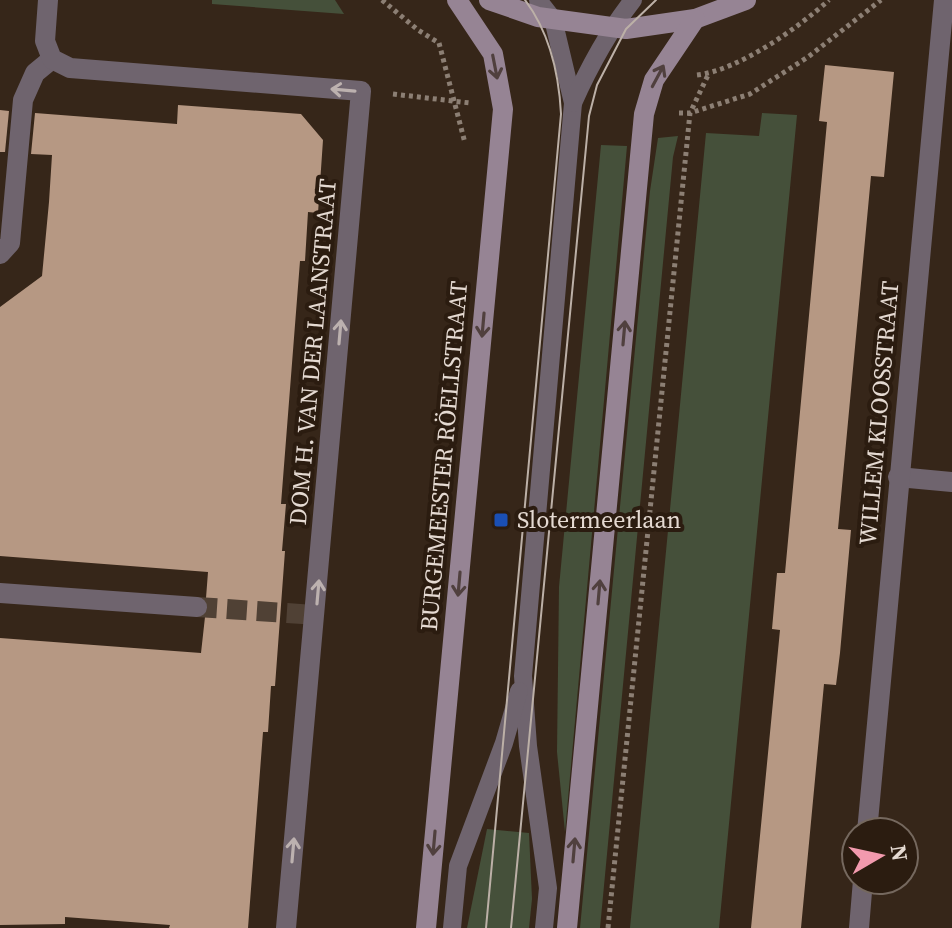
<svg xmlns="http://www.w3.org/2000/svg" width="952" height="928" font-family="'Source Serif 4',serif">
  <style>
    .green { fill: #45503a }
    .building { fill: #b69883 }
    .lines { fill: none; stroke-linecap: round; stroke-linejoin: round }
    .minor-tunnel { stroke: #504135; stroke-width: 20; stroke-dasharray: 20 10; stroke-linecap: butt }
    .path { stroke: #8c7f74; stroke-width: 5; stroke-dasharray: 4 4; stroke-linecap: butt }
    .service { stroke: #6f646e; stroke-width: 18 }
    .pedestrian { stroke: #6f646e; stroke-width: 20 }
    .minor { stroke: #6f646e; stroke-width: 20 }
    .secondary { stroke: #968494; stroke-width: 20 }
    .tram { stroke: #bcb0a7; stroke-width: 2 }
    .oneway { stroke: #50403e }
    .oneway2 { stroke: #bcb1af }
    .transit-dot { fill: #1a4fb4; stroke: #2b1c10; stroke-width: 3 }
    .labels { text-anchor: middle; stroke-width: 8; stroke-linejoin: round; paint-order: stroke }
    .street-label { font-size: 24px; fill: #e5dad2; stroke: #2b1c10 }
    .poi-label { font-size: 24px; fill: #e5dad2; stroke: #2b1c10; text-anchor: start }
  </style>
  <rect width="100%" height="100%" fill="#362619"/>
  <g class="green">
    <path d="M212 0H335L344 14 212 4Z"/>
    <path d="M762 113 797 115 719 928H630L706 133 759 136Z"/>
    <path d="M678 136 673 157 600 928H580L650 191 658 138Z"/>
    <path d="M601 145 627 146 565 832 557 752 559 587Z"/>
    <path d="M487 829 529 833 532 899 529 928H467Z"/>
  </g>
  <g class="building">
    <path d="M825 65 894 72 884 177 871 176 838 529 851 530 840 653 836 685 824 684 801 928H751L780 630 772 629 777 573H785L827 122 819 121Z"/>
    <path d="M178 105 301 114 323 140 318 213 308 212 305 261H300L281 504H286L282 551H285L275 686H271L268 732H263L248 928H169L170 925 65 917V924L0 925V638L201 653 205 617 210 609 206 598 208 572 0 556V307L42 276 49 202 52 155 31 154 35 113 177 124Z"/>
    <path d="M0 110 9 111 5 152H0Z"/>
  </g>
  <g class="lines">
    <path class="minor-tunnel" d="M197 607 316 615"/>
    <g class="path">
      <path d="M382 0 418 30 439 43"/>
      <path d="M439 43 465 143"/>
      <path d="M697 75C739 70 798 28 829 0"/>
      <path d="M393 94 470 103"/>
      <path d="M679 113H690L750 94 808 57 881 0"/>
      <path d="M608 928 690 113 709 73"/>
    </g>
    <g class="service">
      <path d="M538 0 553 19 573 103 523 676 528 746 548 888 544 928"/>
      <path d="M573 103C590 65 608 32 633 0"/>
      <path d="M452 928 458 866 504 743 519 691"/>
    </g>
    <path class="pedestrian" d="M0 254 10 243 23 100 35 73 52 59"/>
    <g class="minor">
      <path d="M48 0 45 41 52 59 70 68 361 91 286 928"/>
      <path d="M898 477 952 482"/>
      <path d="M0 593 197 607"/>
      <path d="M867 832 944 0"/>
      <path d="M859 928 863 880"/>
    </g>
    <g class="secondary">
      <path d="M489 0 538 17 626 29 695 19 746 0"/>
      <path d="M426 928 503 109 493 54 457 0"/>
      <path d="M567 928 644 114 654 80 695 19"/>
    </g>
    <g class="tram">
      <path d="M486 928 561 114C559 75 549 32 525 0"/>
      <path d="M511 928 589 116 597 85 626 29 656 0"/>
    </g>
  </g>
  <defs><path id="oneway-shaft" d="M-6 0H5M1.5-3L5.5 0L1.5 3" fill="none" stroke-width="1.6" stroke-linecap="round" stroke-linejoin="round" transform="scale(2)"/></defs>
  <g class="oneway">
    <use href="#oneway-shaft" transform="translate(495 67) rotate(79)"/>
    <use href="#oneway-shaft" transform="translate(658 76) rotate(-62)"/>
    <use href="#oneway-shaft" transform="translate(483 325) rotate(95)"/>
    <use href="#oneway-shaft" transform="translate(624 333) rotate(-85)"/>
    <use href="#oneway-shaft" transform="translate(459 584) rotate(95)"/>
    <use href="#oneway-shaft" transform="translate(599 592) rotate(-85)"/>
    <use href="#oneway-shaft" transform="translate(434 843) rotate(95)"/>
    <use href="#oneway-shaft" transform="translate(574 850) rotate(-85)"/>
  </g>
  <g class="oneway2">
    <use href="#oneway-shaft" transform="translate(343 90) rotate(-175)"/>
    <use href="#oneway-shaft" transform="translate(340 332) rotate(-85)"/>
    <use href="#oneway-shaft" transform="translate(318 592) rotate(-85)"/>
    <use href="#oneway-shaft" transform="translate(293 850) rotate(-85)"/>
  </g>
  <rect class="transit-dot" x="493" y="512" width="16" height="16" rx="4"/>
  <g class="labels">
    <g class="street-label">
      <text transform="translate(313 352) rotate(-85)" y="8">DOM H. VAN DER LAANSTRAAT</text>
      <text transform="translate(879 413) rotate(-85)" y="8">WILLEM KLOOSSTRAAT</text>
      <text transform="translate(444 456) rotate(-85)" y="8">BURGEMEESTER RÖELLSTRAAT</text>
    </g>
    <g class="poi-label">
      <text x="517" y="528">Slotermeerlaan</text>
    </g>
  </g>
  <g transform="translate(880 856) rotate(81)"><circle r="38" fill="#2b1c10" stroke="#75685e" stroke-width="2"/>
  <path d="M0-6L14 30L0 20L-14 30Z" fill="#f29aae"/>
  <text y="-12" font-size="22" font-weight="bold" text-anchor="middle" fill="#e5dad2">N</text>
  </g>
</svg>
